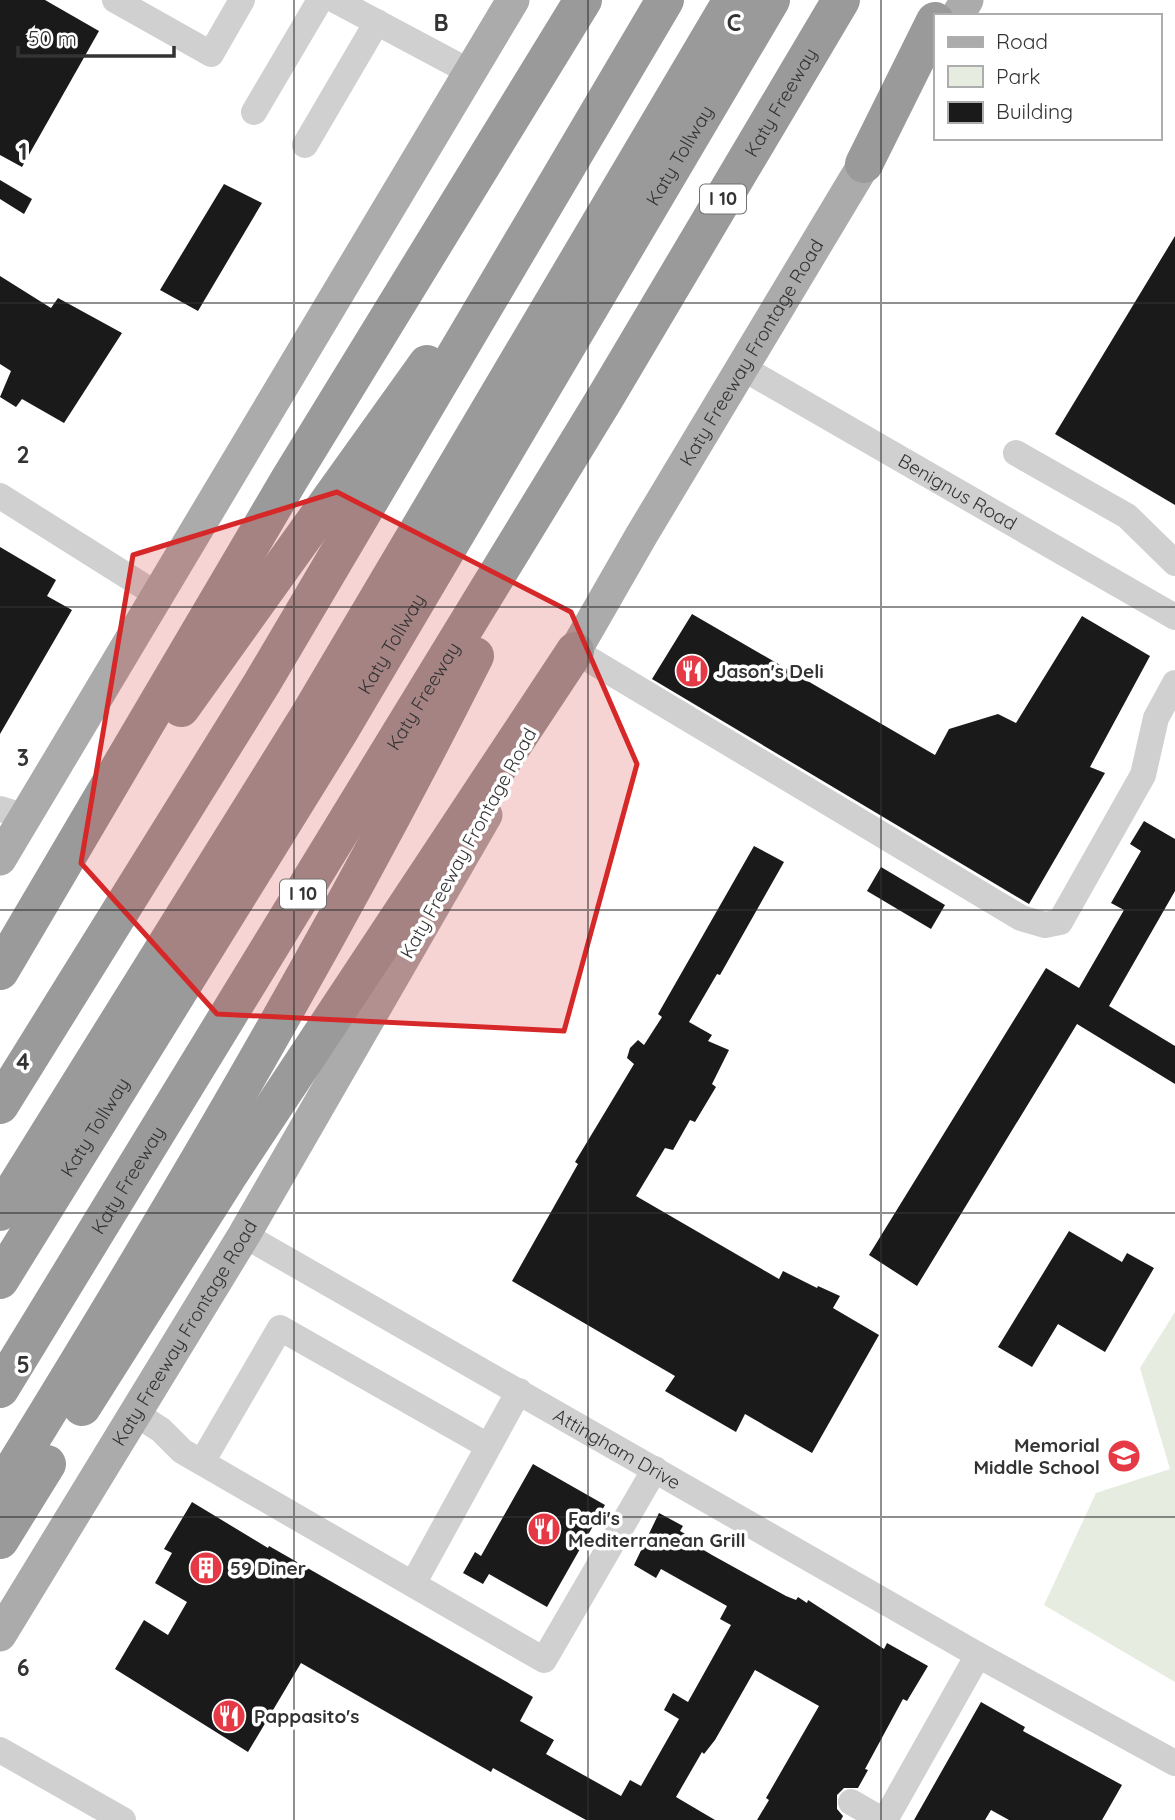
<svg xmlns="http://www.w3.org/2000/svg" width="1175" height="1820" font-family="Quicksand,sans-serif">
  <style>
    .green { fill: #e6ecdf }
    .building { fill: #1a1a1a }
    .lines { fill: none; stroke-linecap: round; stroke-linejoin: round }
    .minor { stroke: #d0d0d0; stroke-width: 26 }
    .major { stroke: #ababab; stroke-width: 33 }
    .highway { stroke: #9a9a9a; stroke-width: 38 }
    .marked { fill: #d62828; fill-opacity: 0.2; stroke: #d62828; stroke-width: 5; stroke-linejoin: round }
    .grid { fill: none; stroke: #333; stroke-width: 2; stroke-opacity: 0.55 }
    .labels { text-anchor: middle; stroke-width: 7; stroke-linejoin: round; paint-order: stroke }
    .shield { fill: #fff; stroke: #707070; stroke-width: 2 }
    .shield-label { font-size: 18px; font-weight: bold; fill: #333 }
    .street-label { font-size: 19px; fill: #333; stroke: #fff }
    .poi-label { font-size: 19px; font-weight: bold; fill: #333; stroke: #fff; text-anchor: start }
    .grid-label { font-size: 23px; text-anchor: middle; font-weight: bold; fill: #333; stroke: #fff; stroke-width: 7; stroke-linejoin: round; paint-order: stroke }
  </style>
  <rect width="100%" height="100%" fill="#fff"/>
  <path class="green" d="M1175 1312V1682L1044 1605 1096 1493 1170 1469 1140 1368Z"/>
  <g class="building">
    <path d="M0 0H45L99 31 22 167 0 155Z"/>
    <path d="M0 180 32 199 24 214 0 199Z"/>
    <path d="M224 184 262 203 198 311 160 290Z"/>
    <path d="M1175 236V505L1055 434Z"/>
    <path d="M0 276 51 308 58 298 122 333 64 423 22 399 16 407 0 397 11 371 0 364Z"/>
    <path d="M0 547 56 580 47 596 72 610 0 734Z"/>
    <path d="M692 614 935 755 949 729 998 714 1016 723 1082 616 1150 656 1090 767 1105 773 1029 904 652 679Z"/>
    <path d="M1144 821 1175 839V891L1109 1006 1175 1046V1084L1077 1024 917 1286 869 1255 1046 968 1079 988 1124 910 1111 903 1141 851 1130 844Z"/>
    <path d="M754 846 784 862 720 975 717 974 689 1022 712 1035 708 1041 729 1050 712 1084 716 1087 695 1122 690 1120 673 1150 665 1148 636 1196 779 1279 783 1271 817 1288 818 1286 840 1296 833 1308 879 1335 812 1453 745 1414 736 1432 665 1391 675 1376 512 1281 578 1164 575 1162 634 1064 627 1058 630 1048 638 1040 644 1045 662 1017 658 1014Z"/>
    <path d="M881 867 945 905 931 929 867 891Z"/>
    <path d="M1069 1231 1122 1262 1127 1253 1154 1268 1105 1352 1058 1324 1032 1367 998 1347Z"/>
    <path d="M533 1464 605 1505 547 1607 489 1574 483 1584 463 1573 475 1552 481 1556Z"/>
    <path d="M192 1502 268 1548 269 1546 533 1697 520 1721 554 1740 546 1754 621 1796 630 1780 641 1786 679 1719 664 1710 673 1693 688 1702 731 1625 720 1619 727 1606 661 1569 656 1578 634 1565 659 1513 683 1526 680 1531 687 1535 685 1539 712 1555 786 1596 796 1600 798 1597 807 1603 808 1600 884 1649 887 1643 928 1666 907 1701 903 1699 865 1769 868 1770 858 1788H844L837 1795V1809L843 1816 841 1820H757L769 1800 766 1798 819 1706 755 1670 715 1740 704 1754 702 1752 676 1797 715 1820H586L493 1768 491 1772 301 1663 248 1752 115 1669 144 1620 168 1635 187 1602 155 1583 172 1553 164 1549Z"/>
    <path d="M981 1702 1025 1727 1023 1731 1122 1785 1102 1820H1009L991 1810 985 1820H914Z"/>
  </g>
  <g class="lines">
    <g class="minor">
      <path d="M115 0 211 54 242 0"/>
      <path d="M335 0 470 72"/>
      <path d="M254 112 320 0"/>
      <path d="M305 145 377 22"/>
      <path id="s1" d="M741 367 1175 617"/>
      <path d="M1016 453 1127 516 1175 563"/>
      <path d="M0 496 159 596"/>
      <path d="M575 651 1021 918 1045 925 1060 922 1143 775 1156 718 1175 683"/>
      <path d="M0 809 26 817"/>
      <path id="s2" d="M244 1235 978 1655 1175 1763"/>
      <path d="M135 1413 161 1430 182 1451 544 1660 655 1469"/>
      <path d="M202 1462 280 1328 488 1446"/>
      <path d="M413 1584 519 1391"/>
      <path d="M0 1750 123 1820"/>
      <path d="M851 1802 882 1820"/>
      <path d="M885 1820 978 1655"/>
    </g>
    <g class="major">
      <path d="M957 16 967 0"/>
      <path id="s3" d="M563 672 641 536 878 141"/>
      <path d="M0 859 513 0"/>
      <path id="s4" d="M0 1635 244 1235 486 815"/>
    </g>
    <g class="highway">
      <path d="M864 164 935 21"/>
      <path d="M181 708 427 364"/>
      <path d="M0 971 289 480 583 0"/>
      <path d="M0 1105 262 683 665 0"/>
      <path d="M0 1212 311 712 732 0"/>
      <path id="s5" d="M0 1280 339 732 771 0"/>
      <path id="s6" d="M0 1389 605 398 841 0"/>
      <path d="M82 1407 228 1176 575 651"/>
      <path d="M0 1490C168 1218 331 942 475 656"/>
      <path d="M0 1540 47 1464"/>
    </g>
  </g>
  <path class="marked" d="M337 492 571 612 637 764 564 1031 217 1014 81 863 133 555Z"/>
  <path class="grid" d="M294 0V1820M588 0V1820M881 0V1820M0 303H1175M0 607H1175M0 910H1175M0 1213H1175M0 1517H1175"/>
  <defs>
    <symbol id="restaurant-disc" viewBox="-11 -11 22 22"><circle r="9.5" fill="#e63946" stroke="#fff"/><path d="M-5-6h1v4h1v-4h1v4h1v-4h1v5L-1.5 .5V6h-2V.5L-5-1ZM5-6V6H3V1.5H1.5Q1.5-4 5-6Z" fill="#fff"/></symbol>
    <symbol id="school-disc" viewBox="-11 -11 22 22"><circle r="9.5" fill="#e63946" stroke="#fff"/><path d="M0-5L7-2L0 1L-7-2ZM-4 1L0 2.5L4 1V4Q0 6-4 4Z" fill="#fff"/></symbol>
    <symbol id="building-disc" viewBox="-11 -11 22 22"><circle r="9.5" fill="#e63946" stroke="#fff"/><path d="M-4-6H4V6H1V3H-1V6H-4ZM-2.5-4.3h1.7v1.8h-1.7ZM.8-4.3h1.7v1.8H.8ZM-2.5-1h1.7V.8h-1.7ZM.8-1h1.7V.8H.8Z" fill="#fff"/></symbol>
  </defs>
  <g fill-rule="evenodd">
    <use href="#restaurant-disc" x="673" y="652" width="38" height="38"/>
    <use href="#school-disc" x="1105" y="1437" width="38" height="38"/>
    <use href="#restaurant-disc" x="525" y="1510" width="38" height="38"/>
    <use href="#building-disc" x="187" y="1549" width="38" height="38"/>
    <use href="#restaurant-disc" x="210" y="1697" width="38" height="38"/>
  </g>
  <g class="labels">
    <g class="shield">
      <rect x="700" y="184.5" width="46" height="29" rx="5"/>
      <rect x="280" y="879.5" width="46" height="29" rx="5"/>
    </g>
    <g class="shield-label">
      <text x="723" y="205">I 10</text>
      <text x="303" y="900">I 10</text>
    </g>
    <g class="street-label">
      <text dy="7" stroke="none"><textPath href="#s6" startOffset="1505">Katy Freeway</textPath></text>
      <text dy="7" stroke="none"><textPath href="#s5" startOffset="1314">Katy Tollway</textPath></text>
      <text dy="7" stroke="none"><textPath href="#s3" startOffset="371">Katy Freeway Frontage Road</textPath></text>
      <text dy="7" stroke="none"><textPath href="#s1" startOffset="250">Benignus Road</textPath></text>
      <text dy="7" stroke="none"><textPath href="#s5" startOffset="747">Katy Tollway</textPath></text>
      <text dy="7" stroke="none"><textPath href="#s6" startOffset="812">Katy Freeway</textPath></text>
      <text transform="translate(468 843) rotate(-61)" y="7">Katy Freeway Frontage Road</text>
      <text dy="7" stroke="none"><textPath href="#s5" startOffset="180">Katy Tollway</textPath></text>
      <text dy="7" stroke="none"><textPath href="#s6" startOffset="245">Katy Freeway</textPath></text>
      <text dy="7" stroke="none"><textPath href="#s4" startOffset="354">Katy Freeway Frontage Road</textPath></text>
      <text dy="7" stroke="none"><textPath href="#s2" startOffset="430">Attingham Drive</textPath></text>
    </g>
    <g class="poi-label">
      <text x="716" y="678">Jason's Deli</text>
      <text x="1100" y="1452" text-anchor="end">Memorial<tspan x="1100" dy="22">Middle School</tspan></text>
      <text x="568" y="1525">Fadi's<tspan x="568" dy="22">Mediterranean Grill</tspan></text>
      <text x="230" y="1575">59 Diner</text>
      <text x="254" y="1723">Pappasito's</text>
    </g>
  </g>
  <g class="grid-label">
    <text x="441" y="31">B</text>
    <text x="734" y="31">C</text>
    <text x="23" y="160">1</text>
    <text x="23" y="463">2</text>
    <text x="23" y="766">3</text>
    <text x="23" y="1070">4</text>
    <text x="23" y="1373">5</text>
    <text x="23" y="1676">6</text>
  </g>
  <rect x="934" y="14" width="228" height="126" fill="#ffffff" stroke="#adadad" stroke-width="2"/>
  <rect x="948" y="37" width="35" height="10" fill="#ababab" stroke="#adadad" stroke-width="2"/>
  <text x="996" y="49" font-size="21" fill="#333333">Road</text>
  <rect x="948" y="66" width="35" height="21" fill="#e6ecdf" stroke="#adadad" stroke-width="2"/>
  <text x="996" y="84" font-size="21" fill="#333333">Park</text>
  <rect x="948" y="102" width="35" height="21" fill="#1a1a1a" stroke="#adadad" stroke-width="2"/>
  <text x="996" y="119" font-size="21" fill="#333333">Building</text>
  <path d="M18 46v10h156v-10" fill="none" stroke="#333333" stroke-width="3.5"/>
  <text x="28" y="46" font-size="21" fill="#333333" stroke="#ffffff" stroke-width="5" paint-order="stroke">50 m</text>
</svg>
